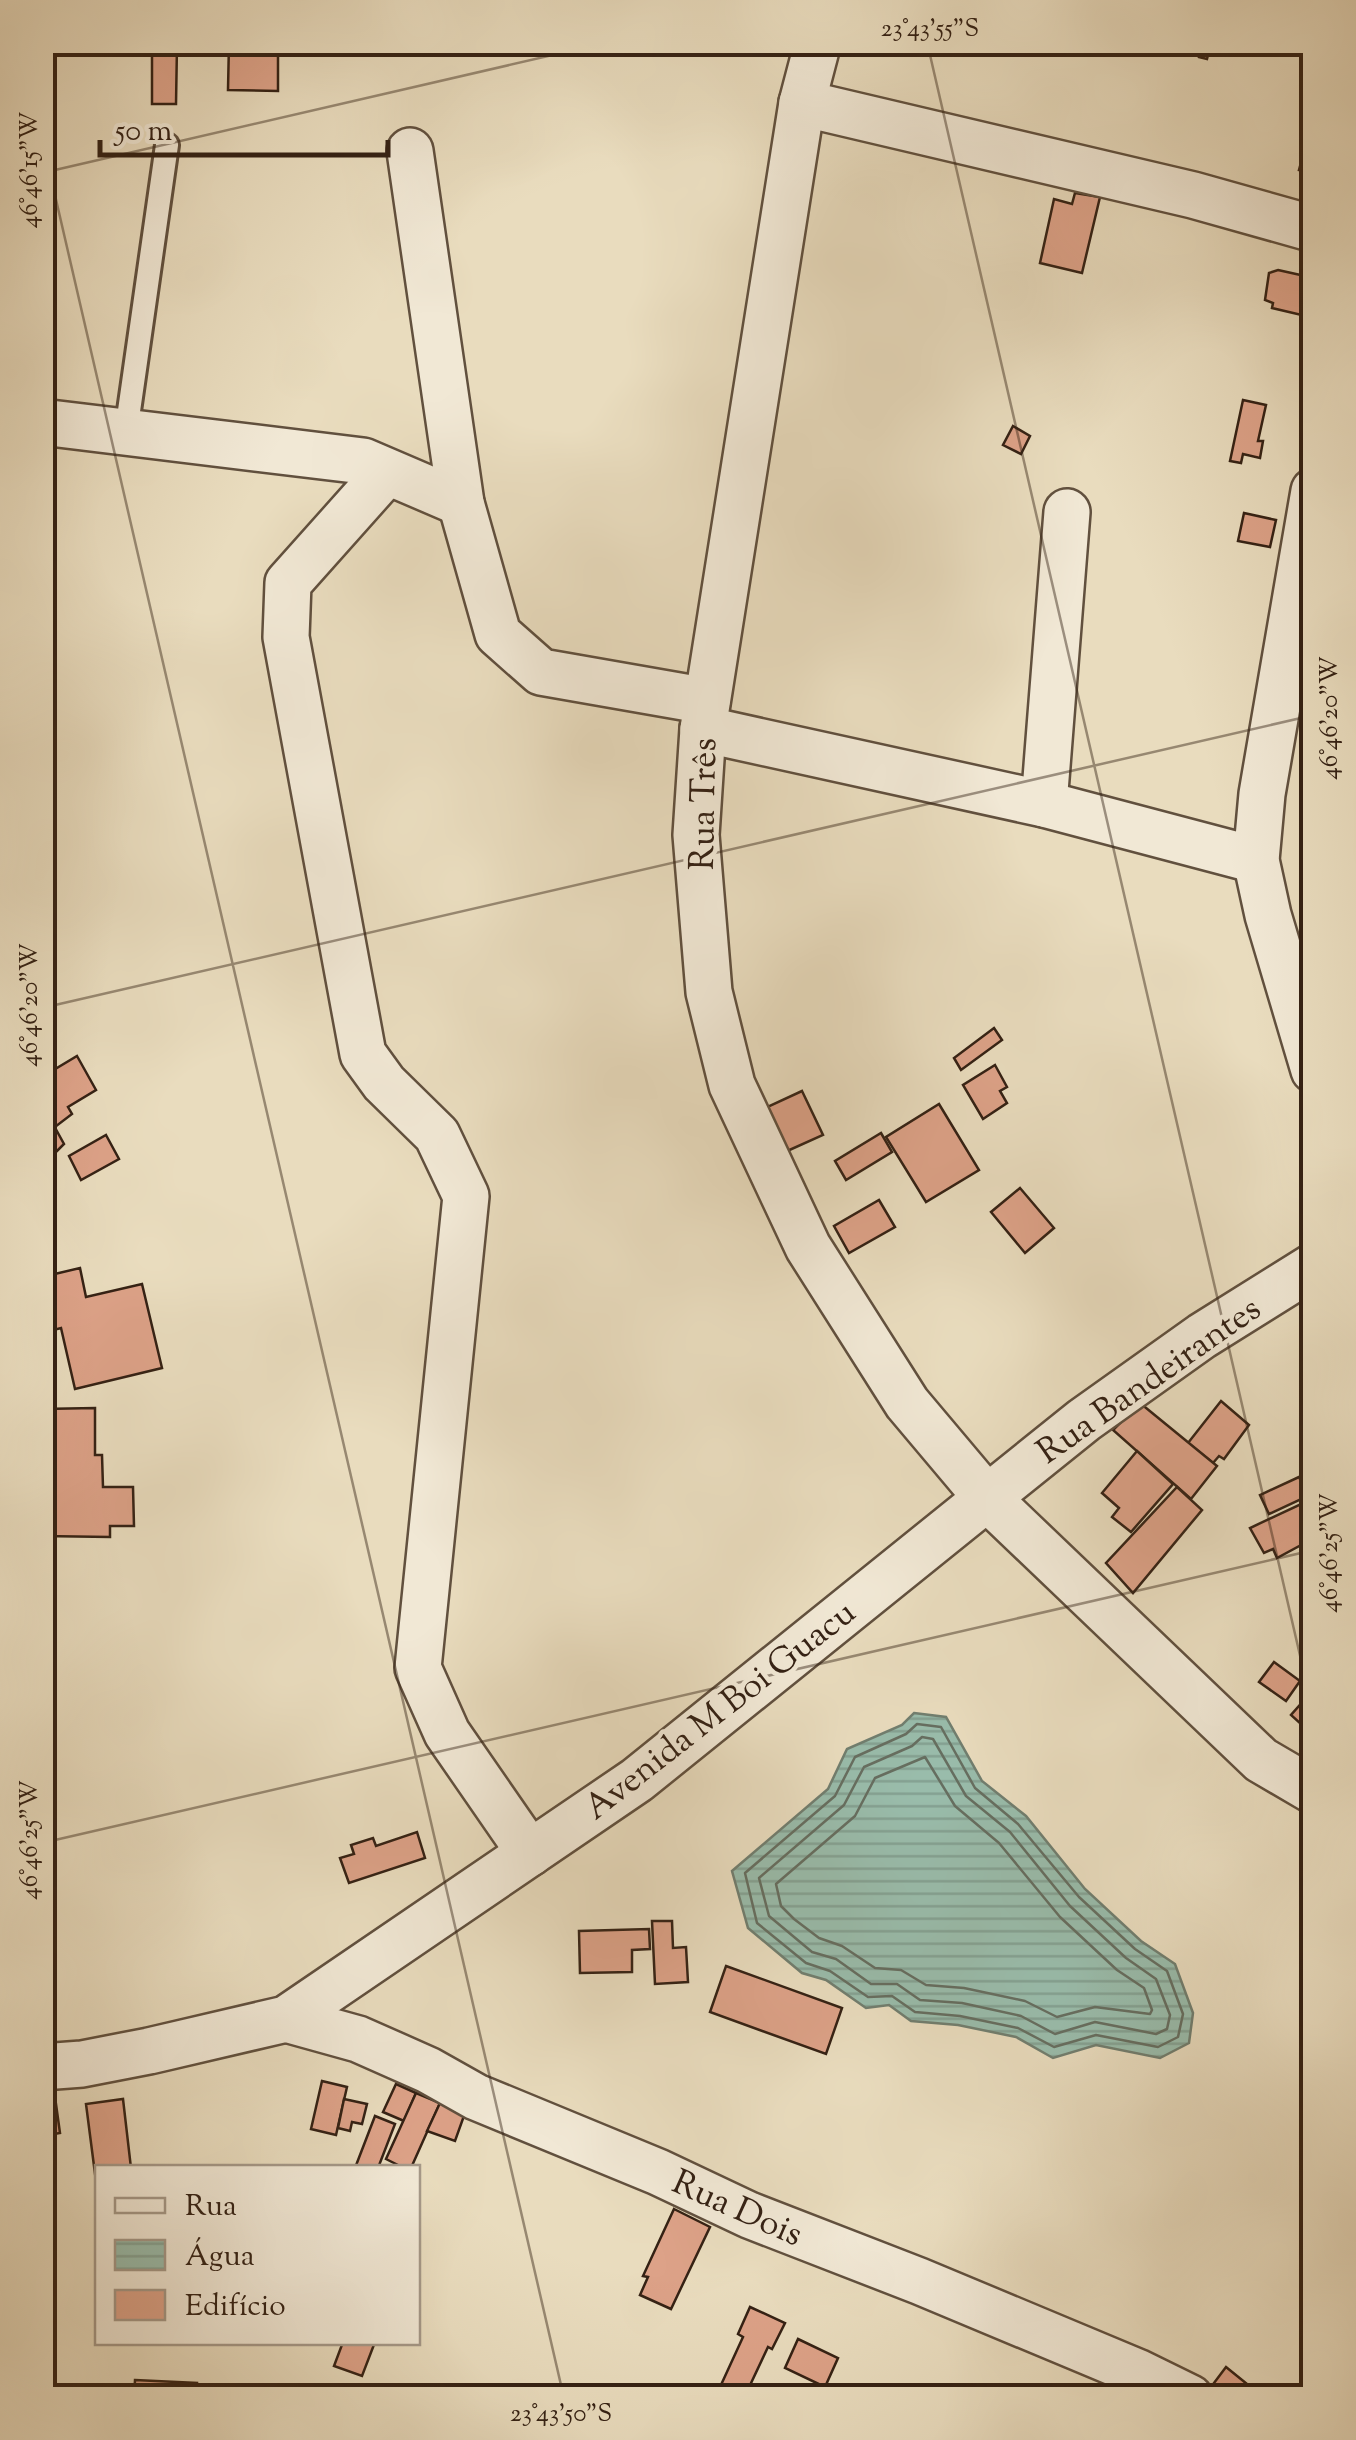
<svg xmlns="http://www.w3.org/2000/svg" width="1356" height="2440" font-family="'Sorts Mill Goudy',serif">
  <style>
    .water { fill: url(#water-rules); stroke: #717e6f; stroke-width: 2.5 }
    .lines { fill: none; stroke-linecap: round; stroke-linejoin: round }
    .shore { stroke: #666e60; stroke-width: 2.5 }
    .building { fill: #dda288; stroke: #342114; stroke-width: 2.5 }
    .service-casing { stroke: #61503e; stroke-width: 28 }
    .minor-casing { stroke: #61503e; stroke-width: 50 }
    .service { stroke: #f1e8d5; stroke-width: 22 }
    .minor { stroke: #f1e8d5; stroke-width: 45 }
    .ticks { fill: none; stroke: #342114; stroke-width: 2.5; stroke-opacity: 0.45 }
    .labels { text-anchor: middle; stroke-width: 9; stroke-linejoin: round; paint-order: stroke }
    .street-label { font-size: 35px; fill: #342114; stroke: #f1e8d5 }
    .neatline { fill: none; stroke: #342114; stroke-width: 4 }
    .ticks-label { font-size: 25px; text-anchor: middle; fill: #342114 }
  </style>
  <defs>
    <pattern id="water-rules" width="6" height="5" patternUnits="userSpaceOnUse" patternTransform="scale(2.5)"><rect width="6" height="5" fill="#99bcab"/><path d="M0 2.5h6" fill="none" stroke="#84a192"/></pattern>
  </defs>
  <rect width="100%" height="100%" fill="#e9dcbe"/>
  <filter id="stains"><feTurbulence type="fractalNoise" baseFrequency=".002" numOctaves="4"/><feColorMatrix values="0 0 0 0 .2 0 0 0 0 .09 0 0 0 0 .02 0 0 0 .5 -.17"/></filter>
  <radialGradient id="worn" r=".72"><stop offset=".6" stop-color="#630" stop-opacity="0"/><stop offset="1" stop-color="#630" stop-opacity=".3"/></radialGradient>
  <path class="water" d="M914 1713 946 1717 982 1781 1026 1816 1085 1889 1141 1941 1175 1964 1193 2013 1189 2043 1160 2058 1096 2045 1053 2058 1016 2037 958 2025 911 2021 889 2005 866 2008 826 1980 802 1973 748 1928 732 1871 828 1789 847 1749 902 1725Z"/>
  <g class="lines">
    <g class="shore">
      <path d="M917 1724 941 1727 975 1788 1018 1824 1079 1897 1135 1949 1167 1971 1183 2014 1178 2037 1158 2047 1096 2035 1054 2047 1018 2028 960 2016 915 2012 892 1996 868 1997 830 1971 806 1963 757 1923 745 1873 835 1796 855 1757 906 1734Z"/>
      <path d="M922 1737 933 1739 966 1796 1010 1832 1070 1906 1126 1958 1156 1979 1170 2015 1167 2029 1156 2034 1095 2022 1055 2034 1021 2016 962 2003 920 2000 897 1984H871L836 1959 812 1952 769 1916 759 1878 844 1805 864 1767 912 1746Z"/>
      <path d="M925 1757 955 1806 999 1843 1060 1917 1117 1970 1144 1988 1152 2010 1150 2014 1095 2007 1057 2017 1025 2001 964 1988 926 1985 901 1970 875 1968 842 1946 819 1938 794 1919 781 1906 776 1884 855 1816 875 1778Z"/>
    </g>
  </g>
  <g class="building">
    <rect x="188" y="42" width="29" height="7"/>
    <path d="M229 42H278V91L228 90Z"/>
    <path d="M1202 42H1228L1226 51 1210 47 1207 59 1199 57Z"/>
    <path d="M152 45H177L176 104H152Z"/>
    <path d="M1310 128 1314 129V173L1299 170Z"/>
    <path d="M42 164 53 216 42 218Z"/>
    <path d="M1075 193 1100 197 1082 273 1040 263 1054 199 1072 204Z"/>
    <path d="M1278 270 1314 278 1310 317 1272 308 1273 303 1265 300 1269 273Z"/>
    <path d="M1243 400 1266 405 1258 441H1263L1260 458 1243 454 1241 463 1230 461Z"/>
    <path d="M1013 426 1030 436 1021 454 1003 445Z"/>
    <path d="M1244 513 1276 520 1270 547 1238 541Z"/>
    <path d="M994 1028 1002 1040 961 1070 954 1058Z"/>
    <path d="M77 1056 96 1090 68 1107 72 1114 55 1127 42 1104V1077Z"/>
    <path d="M995 1065 1007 1087 1000 1091 1007 1103 983 1119 963 1085Z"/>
    <path d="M802 1091 823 1135 785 1152 765 1108Z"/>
    <path d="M42 1104 64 1144 42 1166Z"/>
    <path d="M939 1104 979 1170 926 1202 886 1137Z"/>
    <path d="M881 1133 892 1152 846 1180 835 1161Z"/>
    <path d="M106 1135 119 1159 81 1180 69 1156Z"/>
    <path d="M1020 1188 1054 1228 1025 1253 991 1212Z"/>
    <path d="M879 1200 895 1227 849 1253 834 1226Z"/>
    <path d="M80 1268 86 1297 142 1284 162 1368 75 1389 61 1328 42 1333V1307L46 1306 42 1277Z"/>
    <path d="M1221 1401 1249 1425 1224 1459 1219 1456 1213 1463 1188 1443Z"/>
    <path d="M1140 1403 1217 1466 1191 1499 1113 1430Z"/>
    <path d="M95 1408V1455H102L103 1487H133L134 1526H110V1537L42 1536V1409Z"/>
    <path d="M1137 1451 1173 1484 1131 1532 1112 1517 1119 1508 1102 1493Z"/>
    <path d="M1299 1477 1308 1496 1269 1514 1260 1495Z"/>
    <path d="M1177 1487 1202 1510 1133 1593 1106 1563Z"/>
    <path d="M1314 1498V1538L1277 1558 1273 1549 1264 1553 1250 1528Z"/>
    <path d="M1274 1662 1300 1681 1286 1701 1259 1682Z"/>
    <path d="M1306 1698 1314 1705V1736L1291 1715Z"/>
    <path d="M417 1832 425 1858 349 1883 340 1858 354 1854 351 1845 373 1838 376 1846Z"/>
    <path d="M652 1921H672L673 1948 686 1947 688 1982 655 1984Z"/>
    <path d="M649 1929 650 1949 632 1950V1972L580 1973 579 1931Z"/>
    <path d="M726 1966 842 2008 826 2054 710 2012Z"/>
    <path d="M322 2081 347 2087 336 2135 311 2129Z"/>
    <path d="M396 2084 416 2093 404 2121 383 2112Z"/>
    <path d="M416 2093 440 2103 411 2168H404L386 2159Z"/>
    <path d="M55 2097 60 2133 42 2136V2098Z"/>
    <path d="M123 2099 131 2168H98V2197L86 2104Z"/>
    <path d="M344 2099 367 2104 362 2124 352 2122 350 2131 338 2128Z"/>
    <path d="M440 2103 465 2113 455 2141 427 2131Z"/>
    <path d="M375 2116 395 2124 378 2168H355Z"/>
    <path d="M674 2209 710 2227 671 2309 640 2295 648 2277 643 2276Z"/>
    <path d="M750 2307 785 2323 772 2349 768 2347 744 2398H715L743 2337 738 2334Z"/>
    <path d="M798 2339 838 2358 825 2387 785 2368Z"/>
    <path d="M343 2342H375L362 2376 334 2366Z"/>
    <path d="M1226 2367 1247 2384 1237 2398H1225L1211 2387Z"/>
    <path d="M135 2380 197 2383 196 2398H134Z"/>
    <path d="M115 2389 118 2398H95Z"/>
  </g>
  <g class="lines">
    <defs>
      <path id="service" d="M126 432 167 145"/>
      <g id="minor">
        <path d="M818 42 802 103 703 729 696 835 709 992 732 1085 808 1247 907 1403 987 1498 1084 1420 1202 1336 1314 1266"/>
        <path d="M802 103 1193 195 1314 229"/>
        <path d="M410 151 461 503 498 634 541 672 707 701"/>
        <path d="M42 422 363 461 461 503"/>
        <path d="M387 472 288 583 286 637 363 1054 384 1083 437 1135 466 1196 418 1668 447 1733 530 1853"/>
        <path d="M1314 491 1262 794 1256 860 1268 915 1314 1070"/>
        <path d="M703 729 1044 804 1256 860"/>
        <path d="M1044 804 1067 512"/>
        <path d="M286 2019 358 2039 428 2070 476 2097 658 2172 749 2215 919 2281 1137 2372 1190 2398"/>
        <path d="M42 2067 82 2064 149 2051 286 2019 637 1780 987 1498 1261 1760 1314 1791"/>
      </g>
    </defs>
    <use href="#service" class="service-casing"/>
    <use href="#minor" class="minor-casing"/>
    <use href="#service" class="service"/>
    <use href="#minor" class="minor"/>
  </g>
  <path class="ticks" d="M927 42 1314 1716M42 139 564 2398M42 173 609 42M42 1008 1314 715M42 1843 1314 1550M1258 2398 1314 2385"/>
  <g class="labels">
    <g class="street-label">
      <text transform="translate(702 804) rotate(-89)" y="12">Rua Três</text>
      <text transform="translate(1148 1379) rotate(-35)" y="12">Rua Bandeirantes</text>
      <text transform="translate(719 1709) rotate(-38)" y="12">Avenida M Boi Guacu</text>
      <text transform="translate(738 2207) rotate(24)" y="12">Rua Dois</text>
    </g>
  </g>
  <rect width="1356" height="2440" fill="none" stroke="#e9dcbe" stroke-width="110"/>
  <rect x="95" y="2165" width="325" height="180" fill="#f1e8d5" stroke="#a59888" stroke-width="2.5"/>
  <rect x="115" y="2198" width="50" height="15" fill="#f1e8d5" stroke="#a59888" stroke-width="2.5"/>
  <text x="185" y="2215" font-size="30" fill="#342114">Rua</text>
  <rect x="115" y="2240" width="50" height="30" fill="url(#water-rules)" stroke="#a59888" stroke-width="2.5"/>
  <text x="185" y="2265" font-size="30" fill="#342114">Água</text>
  <rect x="115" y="2290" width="50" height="30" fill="#dda288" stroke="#a59888" stroke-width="2.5"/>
  <text x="185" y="2315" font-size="30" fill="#342114">Edifício</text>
  <path d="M100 140v15h288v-15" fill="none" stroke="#342114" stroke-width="5"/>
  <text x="115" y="140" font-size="30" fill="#342114" stroke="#f1e8d5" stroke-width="8" paint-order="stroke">50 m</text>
  <rect x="55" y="55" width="1246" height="2330" class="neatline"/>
  <g class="ticks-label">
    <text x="930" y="36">23°43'55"S</text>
    <text transform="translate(28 170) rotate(-90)" y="9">46°46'15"W</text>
    <text transform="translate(1328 718) rotate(-90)" y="9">46°46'20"W</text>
    <text transform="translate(28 1005) rotate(-90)" y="9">46°46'20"W</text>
    <text transform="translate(1328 1553) rotate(-90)" y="9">46°46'25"W</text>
    <text transform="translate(28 1840) rotate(-90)" y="9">46°46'25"W</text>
    <text x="561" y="2421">23°43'50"S</text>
  </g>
  <rect width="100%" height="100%" filter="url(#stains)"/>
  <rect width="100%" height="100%" fill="url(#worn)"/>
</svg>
